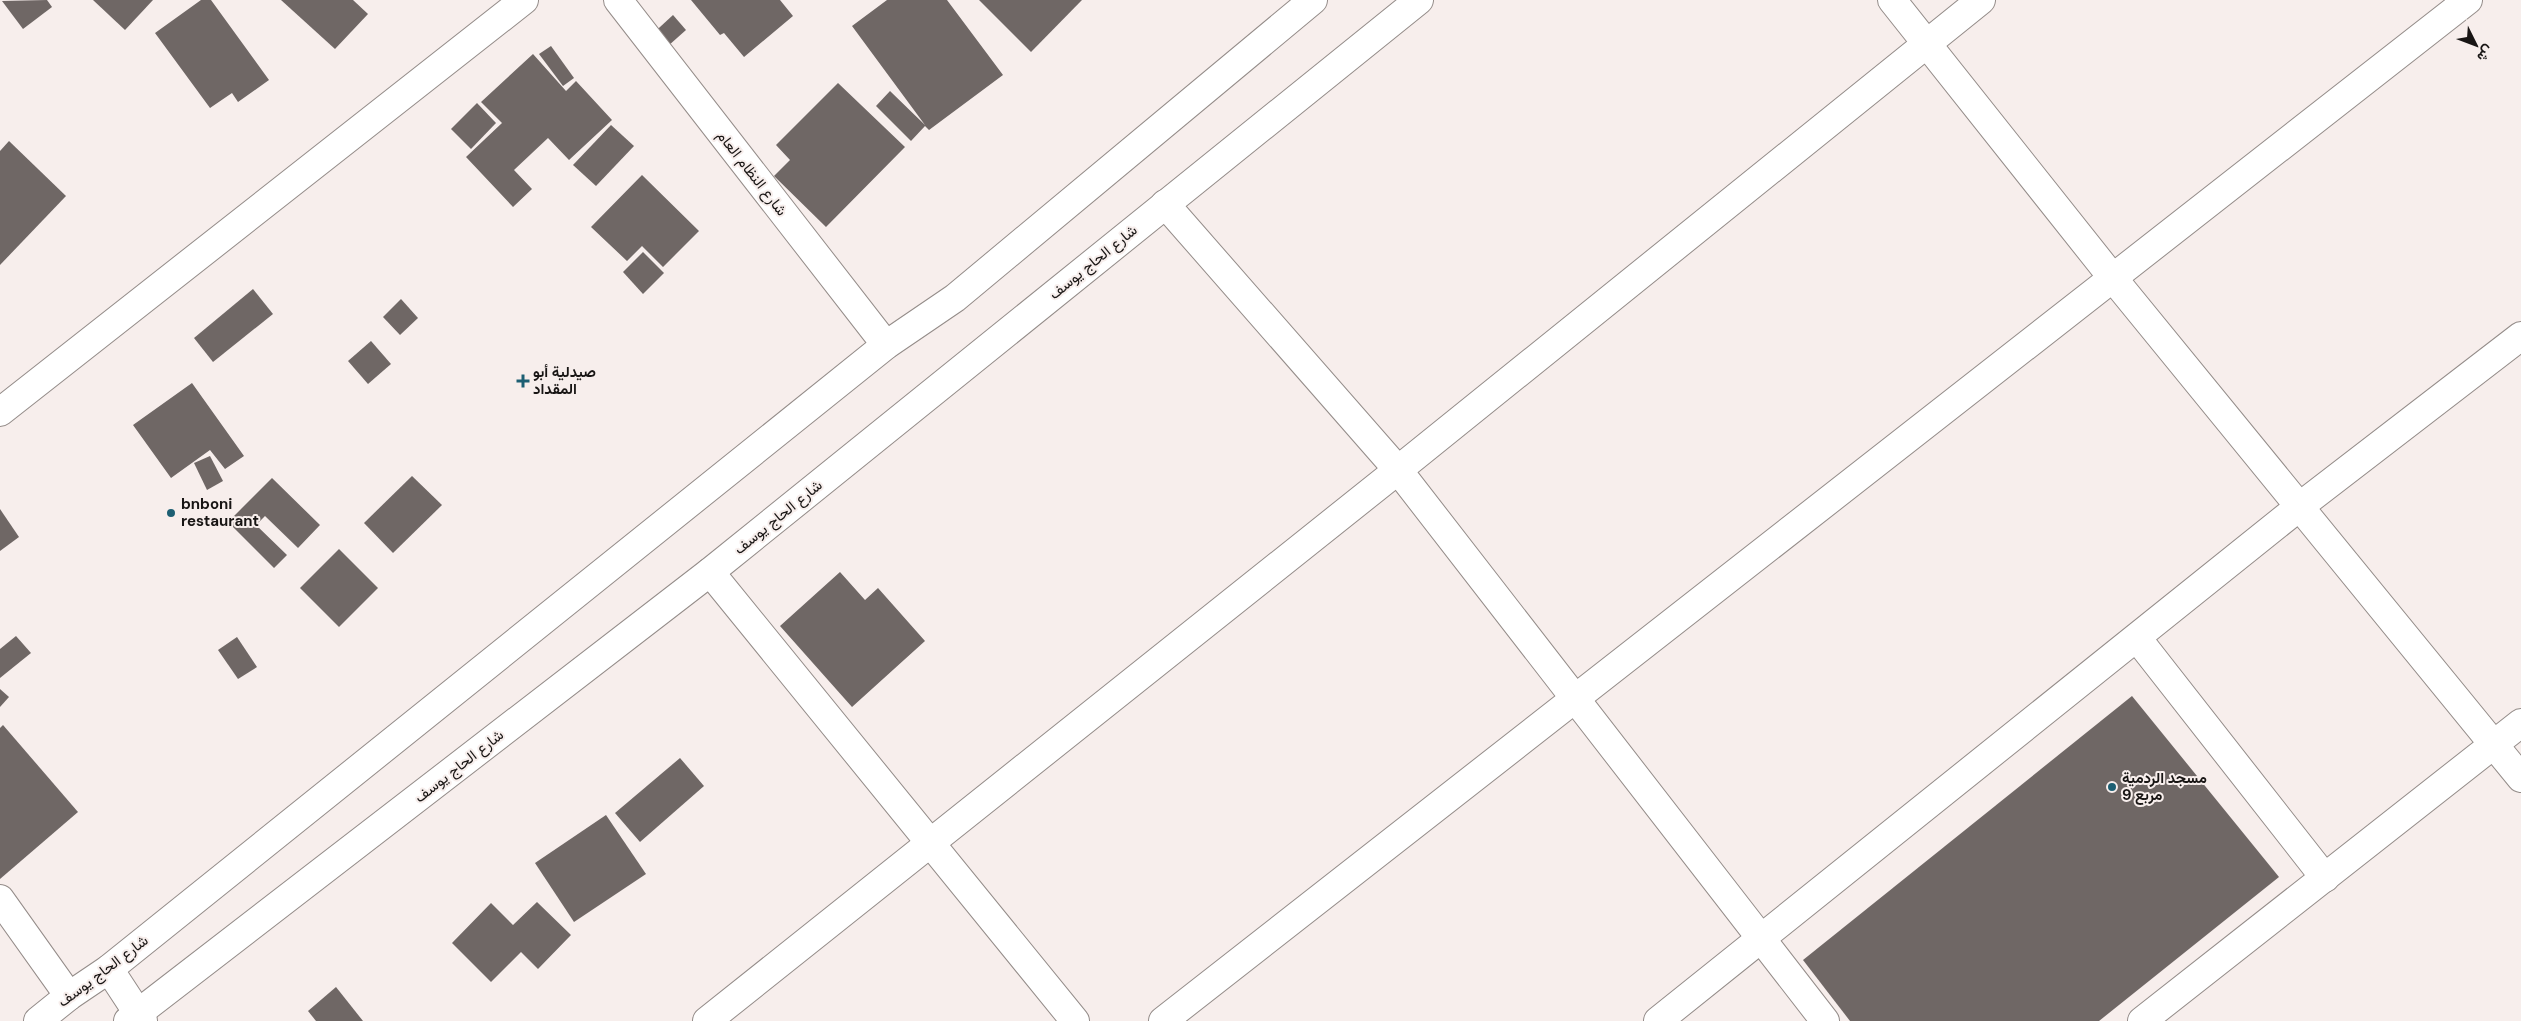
<svg xmlns="http://www.w3.org/2000/svg" width="2521" height="1021" font-family="'DM Sans',Vazirmatn,sans-serif">
  <style>
    .building { fill: #6f6765 }
    .lines { fill: none; stroke-linecap: round; stroke-linejoin: round }
    .minor-casing { stroke: #948c89; stroke-width: 30 }
    .tertiary-casing { stroke: #948c89; stroke-width: 30 }
    .secondary-casing { stroke: #948c89; stroke-width: 30 }
    .minor { stroke: #fff; stroke-width: 28 }
    .tertiary { stroke: #fff; stroke-width: 28 }
    .secondary { stroke: #fff; stroke-width: 28 }
    .poi-dot { fill: #1d5f73; stroke: #f7eeec; stroke-width: 2 }
    .labels { text-anchor: middle; stroke-width: 4; stroke-linejoin: round; paint-order: stroke }
    .street-label { font-size: 15px; fill: #181514; stroke: #f7eeec }
    .poi-label { font-size: 15px; font-weight: bold; fill: #181514; stroke: #f7eeec; text-anchor: start }
  </style>
  <rect width="100%" height="100%" fill="#f7eeec"/>
  <g class="building">
    <path d="M47 0 52 7 23 29 2 1Z"/>
    <path d="M93 0H153L125 30Z"/>
    <path d="M201 0H211L269 80 238 102 232 93 210 108 155 33Z"/>
    <path d="M281 0H353L368 14 335 49Z"/>
    <path d="M691 0H780L793 16 744 57 724 33 720 35Z"/>
    <path d="M887 0H947L1003 75 929 130 925 126 911 141 876 106 890 91 925 125 852 26Z"/>
    <path d="M979 0H1082L1031 52Z"/>
    <path d="M673 15 686 30 659 54 647 39Z"/>
    <path d="M551 46 574 78 563 86 539 54Z"/>
    <path d="M533 54 566 91 576 81 612 120 569 160 548 138 514 170 532 189 513 207 466 157 502 123 481 102Z"/>
    <path d="M838 83 905 147 826 227 774 176 790 160 776 145Z"/>
    <path d="M477 103 496 123 471 149 451 129Z"/>
    <path d="M611 125 634 146 596 186 573 165Z"/>
    <path d="M9 141 66 196 0 265V151Z"/>
    <path d="M642 175 699 231 663 267 642 246 627 261 591 227Z"/>
    <path d="M643 252 664 273 643 294 623 272Z"/>
    <path d="M253 289 273 314 213 362 194 338Z"/>
    <path d="M401 299 418 318 400 335 383 317Z"/>
    <path d="M371 341 391 364 368 384 348 361Z"/>
    <path d="M192 383 244 456 225 469 210 450 171 478 133 425Z"/>
    <path d="M210 456 223 481 207 490 194 463Z"/>
    <path d="M412 476 442 505 393 553 364 523Z"/>
    <path d="M272 478 320 525 298 548 265 516 256 525 287 555 274 568 228 522Z"/>
    <path d="M0 509 19 537 0 551Z"/>
    <path d="M339 549 378 588 339 627 300 588Z"/>
    <path d="M840 572 865 600 878 588 925 641 852 707 780 626Z"/>
    <path d="M16 636 31 653 0 678V649Z"/>
    <path d="M237 637 257 667 238 679 218 650Z"/>
    <path d="M0 689 9 697 0 707Z"/>
    <path d="M2132 696 2279 877 2099 1021H1850L1803 960Z"/>
    <path d="M3 725 78 812 0 879V728Z"/>
    <path d="M680 758 704 786 640 842 615 813Z"/>
    <path d="M606 815 646 874 574 922 535 863Z"/>
    <path d="M537 902 571 935 538 969 521 952 491 982 452 943 491 903 513 925Z"/>
    <path d="M336 987 363 1021H316L308 1011Z"/>
  </g>
  <g class="lines">
    <defs>
      <g id="minor">
        <path d="M1892 0 2112 277 2521 778"/>
        <path d="M1165 204 1398 470 1825 1021"/>
        <path d="M0 412 524 0"/>
        <path d="M710 572 1075 1021"/>
        <path d="M2137 638 2325 878"/>
        <path d="M0 899 69 996"/>
        <path d="M109 969 143 1021"/>
        <path d="M707 1021 1398 470 1981 0"/>
        <path d="M1163 1021 2468 0"/>
        <path d="M1658 1021 2299 507 2521 336"/>
        <path d="M2142 1021 2521 723"/>
      </g>
      <path id="tertiary" d="M618 0 886 345"/>
      <g id="secondary">
        <path d="M38 1021 69 996 109 969 886 345 955 298 1313 0"/>
        <path d="M128 1021 710 572 1419 0"/>
      </g>
    </defs>
    <use href="#minor" class="minor-casing"/>
    <use href="#tertiary" class="tertiary-casing"/>
    <use href="#secondary" class="secondary-casing"/>
    <use href="#minor" class="minor"/>
    <use href="#tertiary" class="tertiary"/>
    <use href="#secondary" class="secondary"/>
  </g>
  <g class="poi-dot">
    <path d="M520.5 373.5h5v5h5v5h-5v5h-5v-5h-5v-5h5z"/>
    <circle cx="171" cy="513" r="5"/>
    <circle cx="2112" cy="787" r="5"/>
  </g>
  <g class="labels">
    <g class="street-label">
      <text transform="translate(752 173) rotate(52)" y="5">شارع النظام العام</text>
      <text transform="translate(1093 262) rotate(-39)" y="5">شارع الحاج يوسف</text>
      <text transform="translate(778 517) rotate(-39)" y="5">شارع الحاج يوسف</text>
      <text transform="translate(459 766) rotate(-38)" y="5">شارع الحاج يوسف</text>
      <text transform="translate(103 971) rotate(-37)" y="5">شارع الحاج يوسف</text>
    </g>
    <g class="poi-label">
      <text x="533" y="377">صيدلية أبو<tspan x="533" dy="17">المقداد</tspan></text>
      <text x="181" y="509">bnboni<tspan x="181" dy="17">restaurant</tspan></text>
      <text x="2122" y="783">مسجد الردمية<tspan x="2122" dy="17">مربع 9</tspan></text>
    </g>
  </g>
  <g transform="translate(2476 45) rotate(132)" stroke="#f7eeec" stroke-width="4" paint-order="stroke">
  <path d="M0-4L9 19L0 12L-9 19Z" fill="#181514"/>
  <text y="-8" font-size="14" font-weight="bold" text-anchor="middle" fill="#181514">ش</text>
  </g>
</svg>
